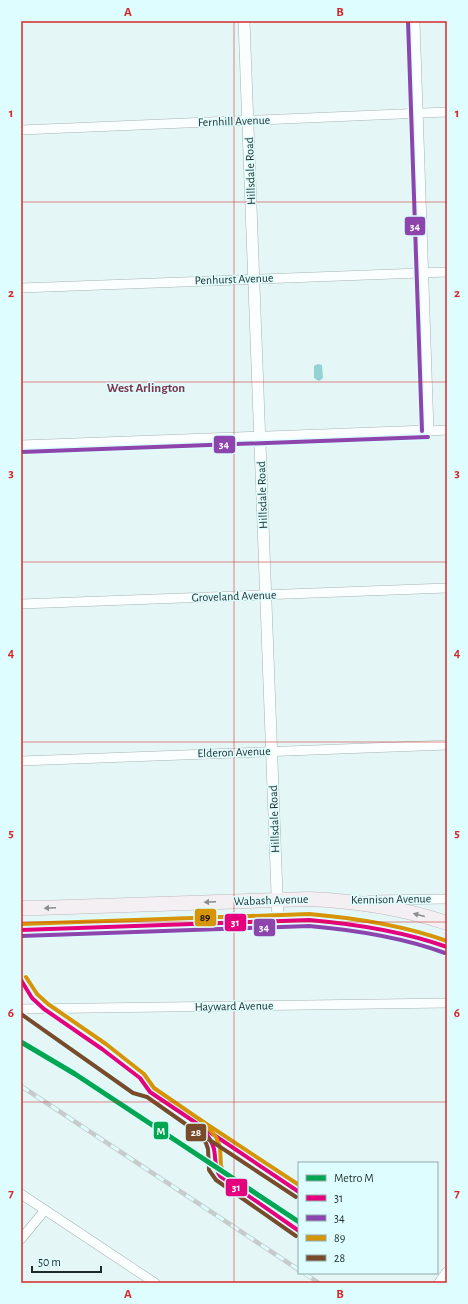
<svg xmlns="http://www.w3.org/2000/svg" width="468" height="1304" font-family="'Alegreya Sans',sans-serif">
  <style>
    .water { fill: #94d1d3 }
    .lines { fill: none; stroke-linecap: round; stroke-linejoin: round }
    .minor-casing { stroke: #a6b3b4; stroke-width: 10 }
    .tertiary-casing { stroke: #a6b3b4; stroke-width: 12 }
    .primary-casing { stroke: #bcb8bc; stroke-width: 15 }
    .minor { stroke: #fbfefe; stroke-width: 9 }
    .tertiary { stroke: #fbfefe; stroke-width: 11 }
    .primary { stroke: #f4eff2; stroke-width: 14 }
    .rail-casing { stroke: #c6cccc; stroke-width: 4.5 }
    .rail { stroke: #defdfe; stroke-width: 3; stroke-dasharray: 9; stroke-linecap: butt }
    .bus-1-casing { stroke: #defdfe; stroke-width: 7 }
    .bus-2-casing { stroke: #defdfe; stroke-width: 7 }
    .bus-3-casing { stroke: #defdfe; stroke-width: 7 }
    .bus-4-casing { stroke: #defdfe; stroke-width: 7 }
    .bus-1 { stroke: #e5007d; stroke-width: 4 }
    .bus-2 { stroke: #8e44ad; stroke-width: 4 }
    .bus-3 { stroke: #d79406; stroke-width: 4 }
    .bus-4 { stroke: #7a4b2a; stroke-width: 4 }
    .metro-1-casing { stroke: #defdfe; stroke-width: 8 }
    .metro-1 { stroke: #00a651; stroke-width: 5 }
    .oneway { fill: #8a8d8e }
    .grid { fill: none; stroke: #d62828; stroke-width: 1; stroke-opacity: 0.55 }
    .labels { text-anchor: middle; stroke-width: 3; stroke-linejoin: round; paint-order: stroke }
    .street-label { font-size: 12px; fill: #1f2b2b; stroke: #defdfe }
    .neighbourhood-label { font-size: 13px; font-weight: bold; fill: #7d374d; stroke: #defdfe }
    .line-badge { stroke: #defdfe; stroke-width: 1.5 }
    .badge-label { font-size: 11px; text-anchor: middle; font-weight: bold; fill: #fff }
    .pale-badge-label { font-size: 11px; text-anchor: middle; font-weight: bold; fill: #111 }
    .neatline { fill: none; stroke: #d62828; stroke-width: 1.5 }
    .grid-label { font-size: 13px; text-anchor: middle; font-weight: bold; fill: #d62828 }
  </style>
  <rect width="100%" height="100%" fill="#e5f6f7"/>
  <path class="water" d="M318 364 322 365 323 378 319 381 314 378V366Z"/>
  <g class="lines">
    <defs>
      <g id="minor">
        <path d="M21 130 447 112"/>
        <path d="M21 288 447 272"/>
        <path d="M428 431 447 430"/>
        <path d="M21 604 447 588"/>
        <path d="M21 761 447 745"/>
        <path d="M370 900 447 899"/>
        <path d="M21 1009 447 1003"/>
        <path d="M21 1194 155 1283"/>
        <path d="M21 1239 45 1210"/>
      </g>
      <g id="tertiary">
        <path d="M244 21 278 921"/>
        <path d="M21 446 428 431 414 21"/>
        <path d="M440 1283 447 1273"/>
      </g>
      <g id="primary">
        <path d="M21 908H38L309 899C356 901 402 908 447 923"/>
        <path d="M21 930 309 920C356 923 403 930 447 947"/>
      </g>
    </defs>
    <use href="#minor" class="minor-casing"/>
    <use href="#tertiary" class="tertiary-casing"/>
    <use href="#primary" class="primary-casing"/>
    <use href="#minor" class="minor"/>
    <use href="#tertiary" class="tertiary"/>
    <use href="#primary" class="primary"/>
    <defs>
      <g id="rail">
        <path d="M21 1086 299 1270"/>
        <path d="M304 1273 319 1283"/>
      </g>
    </defs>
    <use href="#rail" class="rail-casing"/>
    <use href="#rail" class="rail"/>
    <defs>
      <g id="bus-1">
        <path d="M21 930 309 920C356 924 402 931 447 947"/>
        <path d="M21 980 32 998 44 1009 102 1049 140 1078 150 1092 299 1192"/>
        <path d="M198 1125C204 1132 212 1139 214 1149 216 1159 214 1167 220 1176L299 1231"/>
      </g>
      <g id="bus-2">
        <path d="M408 21 422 431"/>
        <path d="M21 452 428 437"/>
        <path d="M21 936 309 926C356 930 401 937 445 953"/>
      </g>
      <g id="bus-3">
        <path d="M21 924 309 914C357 918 402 925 447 941"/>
        <path d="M26 977 37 994 48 1004 106 1044 144 1074 154 1088 202 1121 216 1137 220 1147 221 1166 224 1172 299 1224"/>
        <path d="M199 1119 299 1185"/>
      </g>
      <g id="bus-4">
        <path d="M21 1014 133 1093 147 1097 194 1130 206 1143 208 1149 209 1170 216 1180 296 1236"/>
        <path d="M193 1129 296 1197"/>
      </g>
    </defs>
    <use href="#bus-1" class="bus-1-casing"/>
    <use href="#bus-2" class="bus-2-casing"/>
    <use href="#bus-3" class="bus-3-casing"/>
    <use href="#bus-4" class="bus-4-casing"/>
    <use href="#bus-1" class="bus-1"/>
    <use href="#bus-2" class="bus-2"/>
    <use href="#bus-3" class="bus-3"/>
    <use href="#bus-4" class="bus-4"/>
    <defs>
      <path id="metro-1" d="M21 1042 75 1074 299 1222"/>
    </defs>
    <use href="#metro-1" class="metro-1-casing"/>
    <use href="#metro-1" class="metro-1"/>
  </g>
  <defs><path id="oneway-solid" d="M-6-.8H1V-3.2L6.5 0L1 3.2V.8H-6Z"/></defs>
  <g class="oneway">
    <use href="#oneway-solid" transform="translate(210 902) rotate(178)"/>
    <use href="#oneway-solid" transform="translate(50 908) rotate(178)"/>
    <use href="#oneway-solid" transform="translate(419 915) rotate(-165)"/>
  </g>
  <path class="grid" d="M234 21V1283M21 202H447M21 382H447M21 562H447M21 742H447M21 922H447M21 1102H447"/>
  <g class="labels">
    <g class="street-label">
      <text transform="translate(234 121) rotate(-2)" y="4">Fernhill Avenue</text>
      <text transform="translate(250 171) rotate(-92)" y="4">Hillsdale Road</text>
      <text transform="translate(234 279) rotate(-2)" y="4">Penhurst Avenue</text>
      <text transform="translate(262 495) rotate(-92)" y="4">Hillsdale Road</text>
      <text transform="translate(234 596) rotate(-2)" y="4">Groveland Avenue</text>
      <text transform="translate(234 752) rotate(-2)" y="4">Elderon Avenue</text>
      <text transform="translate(274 819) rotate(-92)" y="4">Hillsdale Road</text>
      <text transform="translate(391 899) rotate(-1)" y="4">Kennison Avenue</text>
      <text transform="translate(271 900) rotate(-2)" y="4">Wabash Avenue</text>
      <text transform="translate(234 1006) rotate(-1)" y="4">Hayward Avenue</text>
    </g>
    <g class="neighbourhood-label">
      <text x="146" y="392">West Arlington</text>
    </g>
  </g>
  <g class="line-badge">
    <rect x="404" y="216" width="22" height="20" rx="4" fill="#8e44ad"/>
    <rect x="213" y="435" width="23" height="19" rx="4" fill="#8e44ad"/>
    <rect x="194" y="908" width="23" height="19" rx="4" fill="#d79406"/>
    <rect x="224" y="913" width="23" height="19" rx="4" fill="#e5007d"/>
    <rect x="253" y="918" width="23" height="19" rx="4" fill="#8e44ad"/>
    <rect x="153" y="1121" width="16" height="19" rx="4" fill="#00a651"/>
    <rect x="185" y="1123" width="22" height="19" rx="4" fill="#7a4b2a"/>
    <rect x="225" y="1178" width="23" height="19" rx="4" fill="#e5007d"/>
  </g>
  <g class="badge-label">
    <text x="415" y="230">34</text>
    <text x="224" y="448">34</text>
    <text x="235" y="926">31</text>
    <text x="264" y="931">34</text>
    <text x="161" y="1135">M</text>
    <text x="196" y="1136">28</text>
    <text x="236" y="1191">31</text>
  </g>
  <g class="pale-badge-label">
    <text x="205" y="921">89</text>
  </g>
  <rect width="468" height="1304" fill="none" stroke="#defdfe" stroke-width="44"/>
  <rect x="298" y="1162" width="140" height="112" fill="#defdfe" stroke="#92a9aa"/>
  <rect x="306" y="1175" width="20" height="6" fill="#00a651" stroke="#92a9aa"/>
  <text x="334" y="1182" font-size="12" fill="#1f2b2b">Metro M</text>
  <rect x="306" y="1195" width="20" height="6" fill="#e5007d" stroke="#92a9aa"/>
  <text x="334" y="1202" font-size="12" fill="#1f2b2b">31</text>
  <rect x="306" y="1215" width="20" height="6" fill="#8e44ad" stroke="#92a9aa"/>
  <text x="334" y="1222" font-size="12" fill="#1f2b2b">34</text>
  <rect x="306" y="1235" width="20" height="6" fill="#d79406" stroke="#92a9aa"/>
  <text x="334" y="1242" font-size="12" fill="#1f2b2b">89</text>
  <rect x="306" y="1255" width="20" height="6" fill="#7a4b2a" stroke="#92a9aa"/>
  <text x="334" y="1262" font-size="12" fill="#1f2b2b">28</text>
  <path d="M32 1266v6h69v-6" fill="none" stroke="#1f2b2b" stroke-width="2"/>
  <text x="38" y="1266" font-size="12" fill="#1f2b2b" stroke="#defdfe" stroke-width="3" paint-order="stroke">50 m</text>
  <rect x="22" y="22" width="424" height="1260" class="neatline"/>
  <g class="grid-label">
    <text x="128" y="16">A</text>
    <text x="340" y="16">B</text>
    <text x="11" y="117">1</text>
    <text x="457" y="117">1</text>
    <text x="11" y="297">2</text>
    <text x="457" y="297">2</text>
    <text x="11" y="477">3</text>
    <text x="457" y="477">3</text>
    <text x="11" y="657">4</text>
    <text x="457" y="657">4</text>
    <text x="11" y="837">5</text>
    <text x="457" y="837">5</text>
    <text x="11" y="1017">6</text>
    <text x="457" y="1017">6</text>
    <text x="11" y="1197">7</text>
    <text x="457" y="1197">7</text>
    <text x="128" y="1298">A</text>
    <text x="340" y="1298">B</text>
  </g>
</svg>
